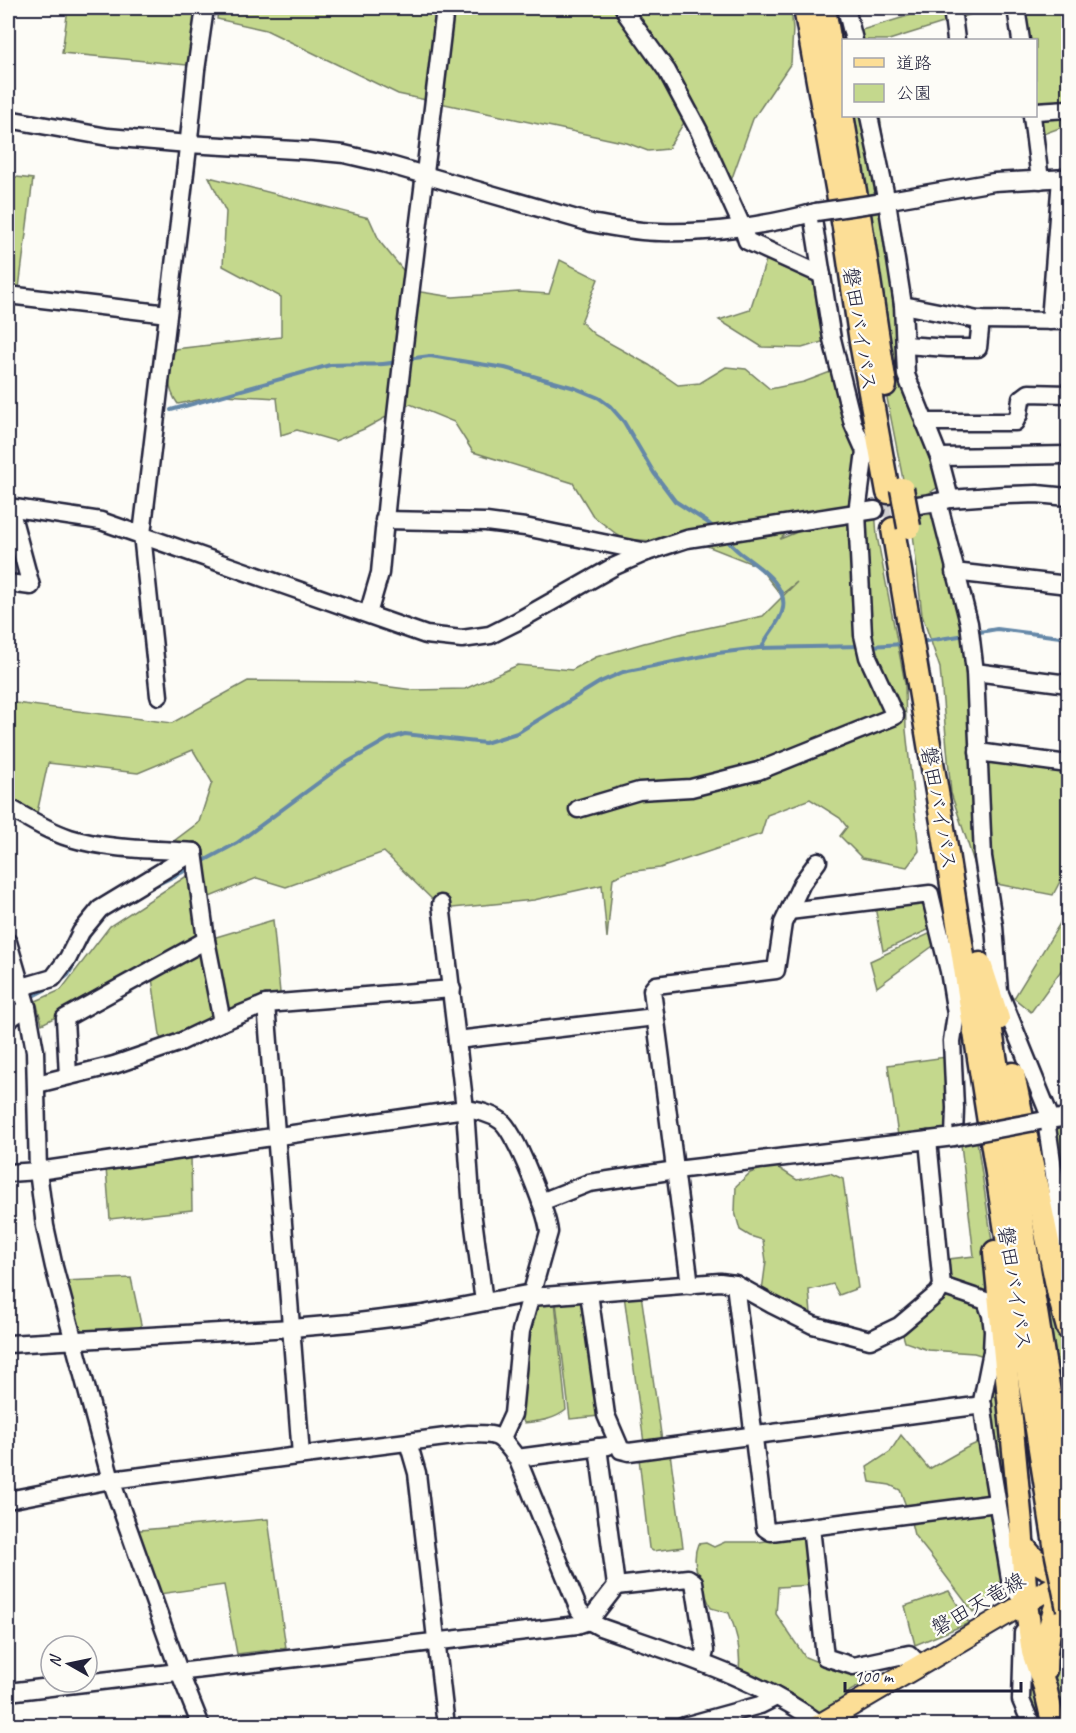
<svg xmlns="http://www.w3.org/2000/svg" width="1076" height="1733" font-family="Caveat,'Klee One',sans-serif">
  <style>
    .green { fill: #c4d88d; stroke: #737d64; stroke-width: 1.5; fill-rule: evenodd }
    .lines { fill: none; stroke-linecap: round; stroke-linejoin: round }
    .stream { stroke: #6588a8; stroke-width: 4 }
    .minor-tunnel { stroke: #d1d0d1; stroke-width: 16; stroke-dasharray: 16 8; stroke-linecap: butt }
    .minor-casing { stroke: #22223b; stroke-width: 21 }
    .major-casing { stroke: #22223b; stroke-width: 24 }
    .highway-casing { stroke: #22223b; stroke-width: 27 }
    .minor { stroke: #fdfcf7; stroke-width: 16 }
    .major { stroke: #fcde96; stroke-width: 20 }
    .highway { stroke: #fcde96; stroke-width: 22 }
    .minor-bridge-casing { stroke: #22223b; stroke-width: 21; stroke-linecap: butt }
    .highway-bridge-casing { stroke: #22223b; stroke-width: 27; stroke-linecap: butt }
    .minor-bridge { stroke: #fdfcf7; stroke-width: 16 }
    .highway-bridge { stroke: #fcde96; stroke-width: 22 }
    .labels { text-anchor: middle; stroke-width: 4.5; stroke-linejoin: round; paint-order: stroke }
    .street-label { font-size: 21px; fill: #22223b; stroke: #fdfcf7 }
  </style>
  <rect width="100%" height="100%" fill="#fdfcf7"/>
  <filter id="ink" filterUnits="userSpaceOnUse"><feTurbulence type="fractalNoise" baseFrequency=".0167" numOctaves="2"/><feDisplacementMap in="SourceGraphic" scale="12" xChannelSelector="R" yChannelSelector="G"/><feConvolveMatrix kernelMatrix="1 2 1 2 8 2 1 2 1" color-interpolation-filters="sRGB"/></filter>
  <g filter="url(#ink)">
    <g class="green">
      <path d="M68 8H200L197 66 62 53Z"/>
      <path d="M218 8H791L793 29 791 63 753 119 727 192 689 114 668 149 648 151 627 143 398 94 266 30 217 19Z"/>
      <path d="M934 8H1066L1068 68 1066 69 1068 76V125L1035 137 1036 40H1019L1013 14 975 13 889 40H854L852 33Z"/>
      <path d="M851 116H880L889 189 883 219 900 360 926 425 938 487 921 499 906 495 884 383Z"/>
      <path d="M8 176 33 179 18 296 8 294Z"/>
      <path d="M209 177 369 218 380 242 421 292 453 297 519 292 549 294 560 260 598 279 581 322 595 335 649 365 678 385 700 383 726 367 746 369 770 389 804 382 833 371 864 456 853 513 875 510 877 536 905 683 906 730 919 851 907 867 862 858 840 836 847 827 840 818 810 799 767 815 761 834 660 868 627 872 613 878 607 938 602 885 534 900 442 909 384 852 286 887 257 878 202 900 206 940 273 920 281 1003 162 1049 151 971 180 954 42 1024 36 1001 61 990 110 926 196 870 162 850 199 822 212 782 193 750 138 773 48 763 35 822 8 814V702L172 723 248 681 352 682 414 690 465 689 518 665 572 670 596 657 644 643 688 632 763 616 797 582 781 595 758 566 702 544 623 539 593 516 573 483 473 452 454 422 410 404 364 429 335 441 297 430 281 435 277 398 223 395 178 404C164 385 170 370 175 349L281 337V297L223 266 226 212ZM799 521 812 526 780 539Z"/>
      <path d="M769 251 822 275 832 339 802 348 762 347 719 320 750 310Z"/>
      <path d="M940 514 969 623 979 762 1068 770V866L1053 895 987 882 982 828 975 865 951 793 940 668 922 615 911 515Z"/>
      <path d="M924 895 932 928 883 951 874 901Z"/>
      <path d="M1068 905V961L1031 1012 1014 998 1059 925Z"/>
      <path d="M931 933 933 946 877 987 870 961Z"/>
      <path d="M953 1056 954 1129 899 1143 888 1065Z"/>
      <path d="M1068 1118V1317L1028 1131Z"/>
      <path d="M977 1141 999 1288 1021 1576 1001 1587 973 1612 930 1555 914 1535 909 1514 900 1490 890 1485 870 1482 867 1467 890 1452 901 1435 929 1469 966 1448 986 1439 991 1358 974 1353 928 1350 905 1342 903 1335 904 1321 938 1293 940 1260 974 1256 961 1144Z"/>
      <path d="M191 1157 192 1210 110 1219 106 1168Z"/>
      <path d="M774 1165 797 1180 830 1173 843 1179 858 1288 839 1295 833 1284 809 1290 811 1314 776 1301 762 1291 766 1261 763 1240 750 1236 740 1230 735 1212 736 1186 750 1173Z"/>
      <path d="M1039 1247 1068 1329V1436Z"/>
      <path d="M131 1278 142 1329 75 1341 63 1281Z"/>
      <path d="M641 1294 662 1441 644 1443 624 1295Z"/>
      <path d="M584 1299 599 1416 570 1419 556 1302Z"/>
      <path d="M555 1301 566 1410C554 1420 539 1421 524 1423L520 1412 530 1333 538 1306Z"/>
      <path d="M670 1453 683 1547 653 1551 649 1548 639 1458Z"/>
      <path d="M268 1519 286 1648 237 1654 224 1585 152 1595 129 1531Z"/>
      <path d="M807 1536 813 1585 778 1587 776 1614 805 1657 815 1661 825 1657 865 1671 861 1685 850 1691 820 1723 738 1678C742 1656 737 1632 729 1613L711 1608C703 1588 689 1565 698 1544L706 1543 714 1547 725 1542H758Z"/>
      <path d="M949 1591 969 1623 915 1645 905 1606Z"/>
      <path d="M1055 1598 1068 1679V1725H1032L1022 1660 1032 1610Z"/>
    </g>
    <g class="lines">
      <g class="stream">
        <path d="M407 359 430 356 505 368 575 388 599 398 610 406 624 422 654 473 675 501 707 522 715 529"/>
        <path d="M171 410 330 365C353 363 375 367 397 362"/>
        <path d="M725 539C730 543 734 548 739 552 755 565 791 585 782 612 778 626 767 633 762 648"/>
        <path d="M974 633 997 629 1068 638"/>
        <path d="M920 642 966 635"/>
        <path d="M870 646 904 644"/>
        <path d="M200 863 237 843 341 766 388 739 405 734 485 743 517 733 600 682 623 672 718 653 759 648 862 646"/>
        <path d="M152 887 191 868"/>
        <path d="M79 954 91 932"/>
        <path d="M58 983 68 975 76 961"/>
        <path d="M29 998 52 986"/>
        <path d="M8 1010 20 1002"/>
      </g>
      <g class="minor-tunnel">
        <path d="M875 510 915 505"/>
        <path d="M1045 1720 1068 1706"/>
      </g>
      <defs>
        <g id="minor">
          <path d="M624 8 627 15 667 71 699 131 742 226 747 241 822 275"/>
          <path d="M846 8 854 40"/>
          <path d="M952 8 956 40"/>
          <path d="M1016 8 1021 40"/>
          <path d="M1036 111 1068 109"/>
          <path d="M869 116 887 202 903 305 906 375 939 457 950 499"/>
          <path d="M1032 116 1040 180"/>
          <path d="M8 119 108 137 188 144 312 151 344 154 383 163 591 223C613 227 636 232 660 232 709 234 769 225 816 212"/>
          <path d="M878 202 994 182 1068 178"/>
          <path d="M8 295 168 314"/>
          <path d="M903 305 978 320 1068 321"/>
          <path d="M1050 321 1061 178"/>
          <path d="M905 345 948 348H978L981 320"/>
          <path d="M924 422H1015L1019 414 1021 399 1029 393 1068 394"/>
          <path d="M939 457 1068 455"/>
          <path d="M938 502 969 623 975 672 983 857 994 926 999 991 1051 1119"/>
          <path d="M918 505 938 502 950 499 1006 495 1037 494 1068 497"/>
          <path d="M8 507 101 521 426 635 462 639 490 635 516 622 613 567 647 552 687 539 875 510"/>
          <path d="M384 520 486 522 525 527 647 552"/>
          <path d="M954 572 1068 585"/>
          <path d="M8 583 31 586 10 508"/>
          <path d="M368 614 380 573C397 384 423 196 445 8"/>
          <path d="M975 672 1068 684"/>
          <path d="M159 696 142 534 189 139 196 70 205 8"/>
          <path d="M978 752 1068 764"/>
          <path d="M8 807C27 818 48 831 70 838 109 850 153 849 194 852"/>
          <path d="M578 809 639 791 691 788 758 771 895 716 868 657 863 635 857 513 865 451 853 424 832 339 812 213"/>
          <path d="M194 852 206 940 222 1022"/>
          <path d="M441 904 465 1109 472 1211 484 1302"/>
          <path d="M8 942 27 1007 35 1051 38 1171 45 1226 54 1267 111 1480 179 1671 201 1726"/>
          <path d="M8 997 22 987 53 978 68 958 81 932 100 909 194 852"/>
          <path d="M266 1004 301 1455"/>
          <path d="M8 1020 27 1007"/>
          <path d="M457 1040 655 1017"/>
          <path d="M68 1076 65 1018 206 940"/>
          <path d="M37 1084 114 1065 178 1043 222 1022 266 1004 452 989"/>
          <path d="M1046 1120 1060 1215 1068 1255"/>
          <path d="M1041 1121 1068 1117"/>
          <path d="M8 1173 38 1171 465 1109C478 1111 490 1113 501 1121 515 1131 547 1212 549 1232L521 1331 513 1414 502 1438"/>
          <path d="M541 1202 589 1183 676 1170 954 1137 955 1108 952 1041 956 1014 949 971 930 894 789 911"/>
          <path d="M735 1284 765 1528 771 1532 997 1503"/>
          <path d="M690 1285 652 990 656 985 776 970 783 923 802 883 818 861"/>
          <path d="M942 1286 986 1301 991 1315 993 1331 992 1351 982 1401 987 1439 1011 1585 1026 1604V1607"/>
          <path d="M589 1293 606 1415 621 1450 629 1452 983 1405"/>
          <path d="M531 1297 720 1282 735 1284 771 1304 813 1325 870 1340 899 1326 938 1293 942 1286 928 1140"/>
          <path d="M8 1344 292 1328 350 1323 423 1314 532 1293"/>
          <path d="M408 1442 417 1473 446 1726"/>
          <path d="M517 1458 608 1446"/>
          <path d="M8 1500 111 1480 469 1434C499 1434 499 1434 517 1458L579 1610 589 1621 600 1627C676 1654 757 1677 823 1726"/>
          <path d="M811 1527 825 1657 853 1666 909 1654 920 1665"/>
          <path d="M616 1586 688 1578 694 1582 705 1651 702 1663"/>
          <path d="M1023 1633 1021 1700 1032 1726"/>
          <path d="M8 1692 577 1625 589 1621 616 1586 598 1447"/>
          <path d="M684 1726 760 1705 776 1697"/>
        </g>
        <path id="major" d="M817 1726 1068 1578"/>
        <g id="highway">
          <path d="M805 8 844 227 861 342 888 492"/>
          <path d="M824 8 860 221 885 385"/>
          <path d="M893 529 944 834 1056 1551"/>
          <path d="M980 964 998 1019"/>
          <path d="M987 1006 1068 1511"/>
          <path d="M1013 1074 1059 1295 1068 1328"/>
          <path d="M995 1252 1021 1524 1026 1604 1033 1652 1045 1687 1054 1726"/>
          <path d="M1022 1544C1035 1564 1046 1569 1068 1574"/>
          <path d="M1045 1670C1045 1643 1053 1604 1068 1581"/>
        </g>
      </defs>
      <use href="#minor" class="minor-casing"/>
      <use href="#major" class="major-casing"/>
      <use href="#highway" class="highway-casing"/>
      <use href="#minor" class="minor"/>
      <use href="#major" class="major"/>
      <use href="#highway" class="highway"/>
      <defs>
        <g id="minor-bridge">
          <path d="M816 212 877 203"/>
          <path d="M954 1137 1040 1121"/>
        </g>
        <g id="highway-bridge">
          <path d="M902 489 909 527"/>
          <path d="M1056 1551 1068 1609"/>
        </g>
      </defs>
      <use href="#minor-bridge" class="minor-bridge-casing"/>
      <use href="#highway-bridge" class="highway-bridge-casing"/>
      <use href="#minor-bridge" class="minor-bridge"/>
      <use href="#highway-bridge" class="highway-bridge"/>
    </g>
  </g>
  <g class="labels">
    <g class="street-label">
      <text transform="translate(860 329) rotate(81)" y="7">磐田バイパス</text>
      <text transform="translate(939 808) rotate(80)" y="7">磐田バイパス</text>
      <text transform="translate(1015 1288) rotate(81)" y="7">磐田バイパス</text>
      <text transform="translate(978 1604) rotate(-30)" y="7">磐田天竜線</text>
    </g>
  </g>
  <rect width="1076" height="1733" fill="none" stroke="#fdfcf7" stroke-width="30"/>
  <rect x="15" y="15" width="1046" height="1703" fill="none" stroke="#22223b" stroke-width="2" filter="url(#ink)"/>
  <rect x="842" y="39" width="195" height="78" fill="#fdfcf7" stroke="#a5a5ac" stroke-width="1.5"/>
  <rect x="854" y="58" width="30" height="9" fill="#fcde96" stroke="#a5a5ac" stroke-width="1.5"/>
  <text x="896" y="69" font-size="18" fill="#22223b">道路</text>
  <rect x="854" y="84" width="30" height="18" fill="#c4d88d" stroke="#a5a5ac" stroke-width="1.5"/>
  <text x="896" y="99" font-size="18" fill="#22223b">公園</text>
  <g transform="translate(69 1664) rotate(279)"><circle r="28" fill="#fdfcf7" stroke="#a5a5ac" stroke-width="1.5"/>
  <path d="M0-4.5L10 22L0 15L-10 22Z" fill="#22223b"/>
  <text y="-9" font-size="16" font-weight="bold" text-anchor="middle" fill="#22223b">N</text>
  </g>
  <path d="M845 1682v9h176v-9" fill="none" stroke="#22223b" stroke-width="3"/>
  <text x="854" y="1682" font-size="18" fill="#22223b" stroke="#fdfcf7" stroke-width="4.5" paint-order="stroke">100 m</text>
</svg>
